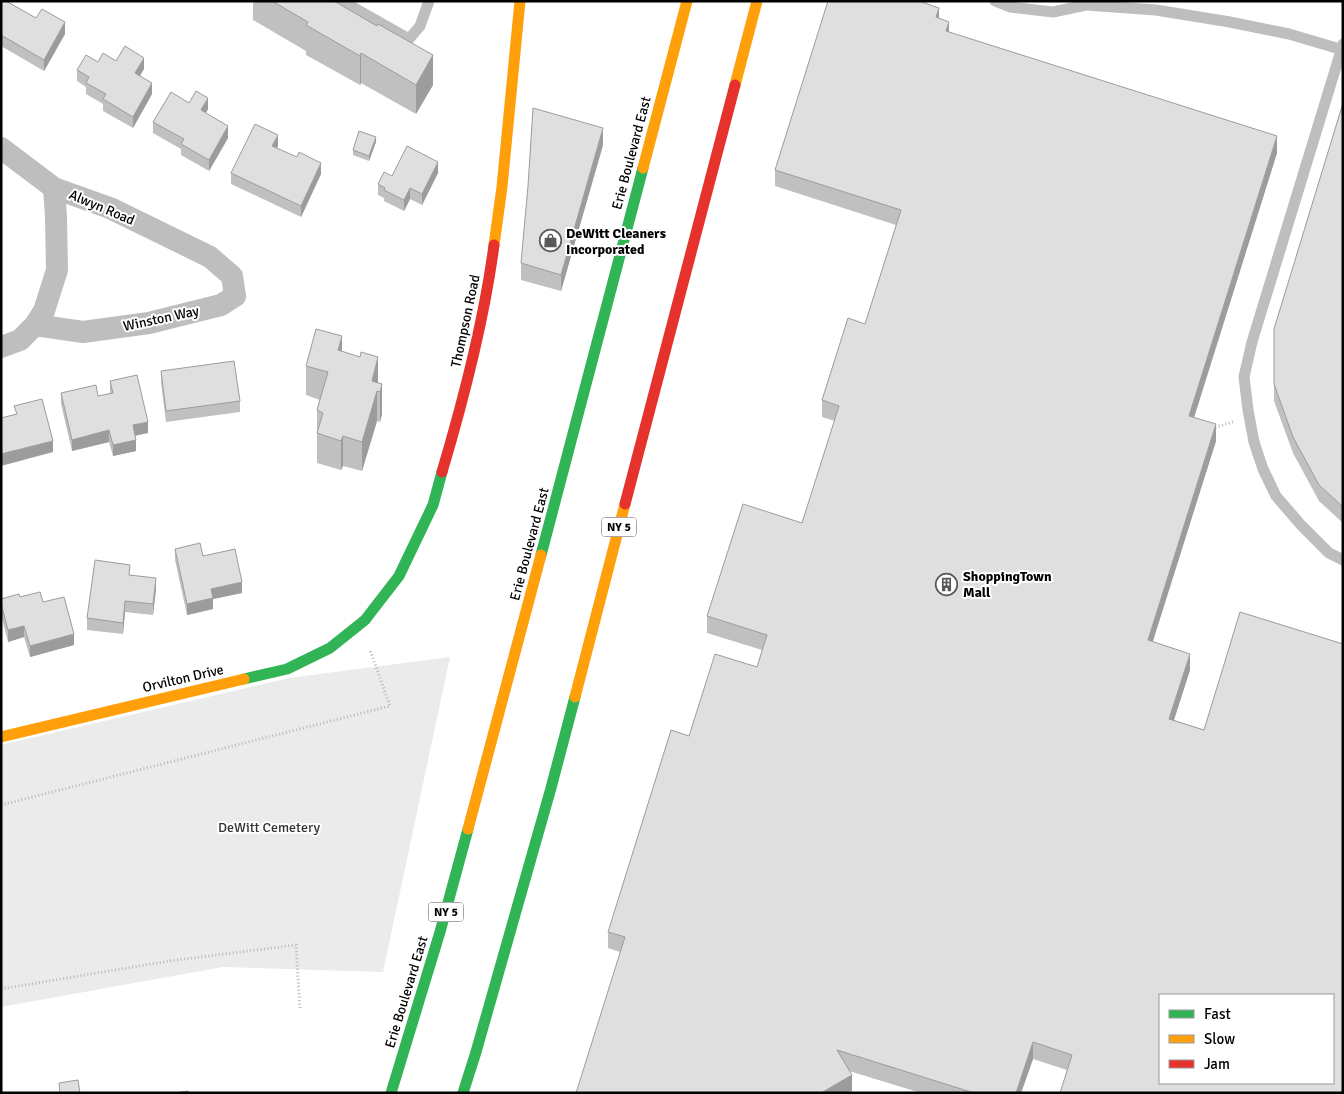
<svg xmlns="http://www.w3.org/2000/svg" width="1344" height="1094" font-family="Signika,sans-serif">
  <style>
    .green { fill: #ebebeb }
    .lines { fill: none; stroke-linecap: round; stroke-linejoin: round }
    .path { stroke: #b9b9b9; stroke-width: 3; stroke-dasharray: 1 2.5; stroke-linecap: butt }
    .lane { stroke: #bebebe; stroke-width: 11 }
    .street { stroke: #bebebe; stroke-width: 22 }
    .fast { stroke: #30b455; stroke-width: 11 }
    .slow { stroke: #ff9f0a; stroke-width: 11 }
    .jam { stroke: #e5322d; stroke-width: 11 }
    .wall { fill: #c0c0c0 }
    .shaded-wall { fill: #9c9c9c }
    .building { fill: #dfdfdf; stroke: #9c9c9c; fill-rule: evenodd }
    .labels { text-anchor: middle; stroke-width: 4; stroke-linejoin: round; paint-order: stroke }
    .shield { fill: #fff; stroke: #4c4c4c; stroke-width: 1 }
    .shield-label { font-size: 12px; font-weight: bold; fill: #000 }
    .street-label { font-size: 14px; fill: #000; stroke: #fff }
    .poi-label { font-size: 14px; font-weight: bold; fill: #000; stroke: #fff; text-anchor: start }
    .park-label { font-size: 14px; fill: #323232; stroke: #fff }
  </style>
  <rect width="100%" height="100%" fill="#fff"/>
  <path class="green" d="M450 657 383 972 223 967 1 1007V745L289 678Z"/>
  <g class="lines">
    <g class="path">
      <path d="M1212 428 1233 422"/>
      <path d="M1 805 390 706 370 650"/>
      <path d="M1 989 169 961 296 945 300 1010"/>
    </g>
    <g class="lane">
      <path d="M342 1 409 39 420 26 429 1"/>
      <path d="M995 1 1010 7 1053 12 1086 5 1156 10 1230 22 1289 34 1343 50"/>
      <path d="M1343 44 1252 342 1244 377 1248 410 1254 442 1263 469 1276 496 1301 525 1329 553 1343 560"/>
    </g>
    <g class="street">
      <path d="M1 148 54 188 110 208 210 257 232 276 235 296 221 305 149 323 83 332 35 325"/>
      <path d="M1 347 20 340 35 325 44 311 57 270 56 217 54 188"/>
    </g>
    <g class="fast">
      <path d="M541 555 643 168"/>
      <path d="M244 679 287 669 330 648 365 620 399 576 433 505 442 472"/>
      <path d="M391 1093 440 932 468 829"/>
      <path d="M463 1093 476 1052 551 788 575 697"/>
    </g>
    <g class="slow">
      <path d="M735 85 757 1"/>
      <path d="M643 168 687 1"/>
      <path d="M494 245 502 187 520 1"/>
      <path d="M575 697 625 504"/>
      <path d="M1 737 244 679"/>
      <path d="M468 829 541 555"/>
    </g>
    <g class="jam">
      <path d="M442 472C464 398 484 322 494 245"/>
      <path d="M625 504 735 85"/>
    </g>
  </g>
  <g class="wall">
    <path d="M1 1 65 34 44 71 1 46Z"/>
    <path d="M253 1H334L433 85 416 114 361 83 360 85 306 55V51L253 20Z"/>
    <path d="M939 18 949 32 1277 153 1194 418 1216 441 1152 642 1190 670 1174 720 1204 730 1343 644 1067 1070 1033 1059 1021 1093H921L849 1071 852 1091 620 952 608 948V932L689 736 757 667 762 650 707 633V616L802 523 835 421 822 417V400L865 324 896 225 775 186V170Z"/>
    <path d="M116 61 144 69 140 75 152 94 133 128 103 111V104L86 94V87L77 81V70L98 62Z"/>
    <path d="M189 103 208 109 206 113 228 138 209 171 181 155V149L153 133V122Z"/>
    <path d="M1343 103V523L1319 501 1293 453 1274 401V329Z"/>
    <path d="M376 142 369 161 353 155V150Z"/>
    <path d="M603 145 561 291 521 280V263Z"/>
    <path d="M278 146 277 148 321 174 301 217 231 184V173Z"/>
    <path d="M438 173 422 205 410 199 404 211 384 201V198L378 195V184L392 176Z"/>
    <path d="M342 352 378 383 382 384V414L380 422 377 421 362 471 343 466 341 470 317 463V410L320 400 306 395V366Z"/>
    <path d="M161 371 240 401V412L166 422 161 382Z"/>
    <path d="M110 381 148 433 135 436 136 451 113 456 109 442 72 451 61 404V393L98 396 110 393Z"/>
    <path d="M175 549 203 556 242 593 213 599V609L187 615 175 560Z"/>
    <path d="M130 575 156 589 153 615 125 612 123 634 87 630V618Z"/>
    <path d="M20 597 43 602 74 645 30 657 24 637 8 642 1 614V599Z"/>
  </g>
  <g class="shaded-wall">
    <path d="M939 8V24L936 17Z"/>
    <path d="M65 22V34L44 71V60Z"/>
    <path d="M949 22V38L946 31Z"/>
    <path d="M361 53V83L360 85V56Z"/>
    <path d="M433 55V85L416 114V85Z"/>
    <path d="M144 58V69L135 84V73Z"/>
    <path d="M152 83V94L133 128V117Z"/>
    <path d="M208 98V109L201 121V110Z"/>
    <path d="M228 126V138L209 171V160Z"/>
    <path d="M603 128V145L561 291V275Z"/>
    <path d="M278 135V146L272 157V146Z"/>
    <path d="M1277 136V153L1189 433V416Z"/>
    <path d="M376 137V142L369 161V156Z"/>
    <path d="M438 162V173L422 205V194Z"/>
    <path d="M321 163V174L301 217V206Z"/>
    <path d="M410 188V199L404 211V200Z"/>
    <path d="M342 336V366L338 350Z"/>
    <path d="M378 357V387L377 392V421L362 471V442L372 381Z"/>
    <path d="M382 384V414L380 422V392Z"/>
    <path d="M148 422V433L133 436V425Z"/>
    <path d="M1216 424V441L1148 657V640Z"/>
    <path d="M109 430V442L72 451V440Z"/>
    <path d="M343 436V466L341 470V441Z"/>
    <path d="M136 440V451L113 456V445Z"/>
    <path d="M53 441V452L1 466V454Z"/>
    <path d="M156 578V589L153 615V604Z"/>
    <path d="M242 582V593L213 599V609L187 615V604L211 589Z"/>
    <path d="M125 601V612L123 634V623Z"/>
    <path d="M24 626V637L8 642V630Z"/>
    <path d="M74 634V645L30 657V646Z"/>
    <path d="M1190 654V670L1169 735V719Z"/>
    <path d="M1033 1042V1059L1021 1093H1016Z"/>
    <path d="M852 1075V1091L849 1093H821Z"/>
  </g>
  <g class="building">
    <path d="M1 1H6L36 18 42 9 65 22 44 60 1 35Z"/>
    <path d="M272 1H334L377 26 378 24 433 55 416 85 361 53 360 56 306 25 308 22Z"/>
    <path d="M828 1H852L854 2V1H919L939 8 936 17 949 22 946 31 1277 136 1189 416 1216 424 1148 640 1190 654 1169 719 1204 730 1240 612 1343 644V1093H1060L1072 1055 1033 1042 1016 1093H974L837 1050 852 1075 821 1093H576L625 937 608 932 671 730 689 736 715 654 757 667 767 635 707 616 743 504 802 523 839 406 822 400 848 318 865 324 901 210 775 170ZM1160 995H1333V1083H1160Z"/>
    <path d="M125 46 144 58 135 73 152 83 133 117 103 99 106 94 86 83 89 77 77 70 86 55 98 62 103 53 116 61Z"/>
    <path d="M196 91 208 98 201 110 228 126 209 160 181 144 184 139 153 122 171 92 189 103Z"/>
    <path d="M1343 103V507L1319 485 1293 437 1274 384V329Z"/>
    <path d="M533 108 603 128 561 275 521 263 528 186Z"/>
    <path d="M255 124 278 135 272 146 297 157 299 152 321 163 301 206 231 173Z"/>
    <path d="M359 131 376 137 369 156 353 150Z"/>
    <path d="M407 146 438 162 422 194 410 188 404 200 384 190 385 188 378 184 384 172 392 176Z"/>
    <path d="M316 329 342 336 338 350 360 357 361 352 378 357 372 381 382 384 380 392 377 391 362 442 343 436 341 441 317 433 323 413 317 410 328 372 306 366Z"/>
    <path d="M234 361 240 401 166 411 161 371Z"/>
    <path d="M137 375 148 422 133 425 136 440 113 445 109 430 72 440 61 393 96 385 98 396 113 393 110 381Z"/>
    <path d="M42 399 53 441 1 454V418L17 414 14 406Z"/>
    <path d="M200 543 203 556 235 549 242 582 211 589 213 598 187 604 175 549Z"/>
    <path d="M95 560 130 565 129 575 156 578 153 604 125 601 123 623 87 618Z"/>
    <path d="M40 592 43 602 64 597 74 634 30 646 24 626 8 630 1 603V599L19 594 20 597Z"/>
    <path d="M78 1080 80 1093H60L59 1083Z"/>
    <path d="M188 1091V1093H175Z"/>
  </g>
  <defs>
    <symbol id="shop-ring" viewBox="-11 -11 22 22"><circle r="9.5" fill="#fff" stroke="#595959" stroke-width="1.5"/><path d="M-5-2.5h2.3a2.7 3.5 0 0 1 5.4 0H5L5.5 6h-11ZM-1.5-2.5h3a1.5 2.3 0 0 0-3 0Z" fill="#595959"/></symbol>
    <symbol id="building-ring" viewBox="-11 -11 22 22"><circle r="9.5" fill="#fff" stroke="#595959" stroke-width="1.5"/><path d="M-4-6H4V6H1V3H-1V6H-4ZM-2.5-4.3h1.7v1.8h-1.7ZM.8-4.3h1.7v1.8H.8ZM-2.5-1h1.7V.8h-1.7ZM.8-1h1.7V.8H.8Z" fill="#595959"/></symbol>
  </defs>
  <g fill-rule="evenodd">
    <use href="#shop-ring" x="538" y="228" width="25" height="25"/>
    <use href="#building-ring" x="934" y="572" width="25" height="25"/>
  </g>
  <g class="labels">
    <g class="shield">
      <rect x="601.5" y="517.5" width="35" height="19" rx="4"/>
      <rect x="428.5" y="902.5" width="35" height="19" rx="4"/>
    </g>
    <g class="shield-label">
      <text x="619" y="531">NY 5</text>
      <text x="446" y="916">NY 5</text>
    </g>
    <g class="street-label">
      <text transform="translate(631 153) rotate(-75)" y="5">Erie Boulevard East</text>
      <text transform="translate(102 207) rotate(23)" y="5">Alwyn Road</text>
      <text transform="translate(161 318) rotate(-12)" y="5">Winston Way</text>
      <text transform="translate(465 321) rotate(-78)" y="5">Thompson Road</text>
      <text transform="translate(529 544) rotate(-75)" y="5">Erie Boulevard East</text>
      <text transform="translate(183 678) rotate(-13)" y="5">Orvilton Drive</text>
      <text transform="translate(406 992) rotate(-73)" y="5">Erie Boulevard East</text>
    </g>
    <g class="poi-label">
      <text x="566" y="238">DeWitt Cleaners<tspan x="566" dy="16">Incorporated</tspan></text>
      <text x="963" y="581">ShoppingTown<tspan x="963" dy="16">Mall</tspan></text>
    </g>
    <g class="park-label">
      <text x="269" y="832">DeWitt Cemetery</text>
    </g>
  </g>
  <rect width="1344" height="1094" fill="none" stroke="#000000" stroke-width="5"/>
  <rect x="1159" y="994" width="175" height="90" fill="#ffffff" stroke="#999999"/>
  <rect x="1169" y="1010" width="25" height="8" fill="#30b455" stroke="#999999"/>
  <text x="1204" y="1019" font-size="15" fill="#000000">Fast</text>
  <rect x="1169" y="1035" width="25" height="8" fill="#ff9f0a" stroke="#999999"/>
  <text x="1204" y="1044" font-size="15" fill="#000000">Slow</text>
  <rect x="1169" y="1060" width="25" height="8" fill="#e5322d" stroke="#999999"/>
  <text x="1204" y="1069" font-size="15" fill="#000000">Jam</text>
</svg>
